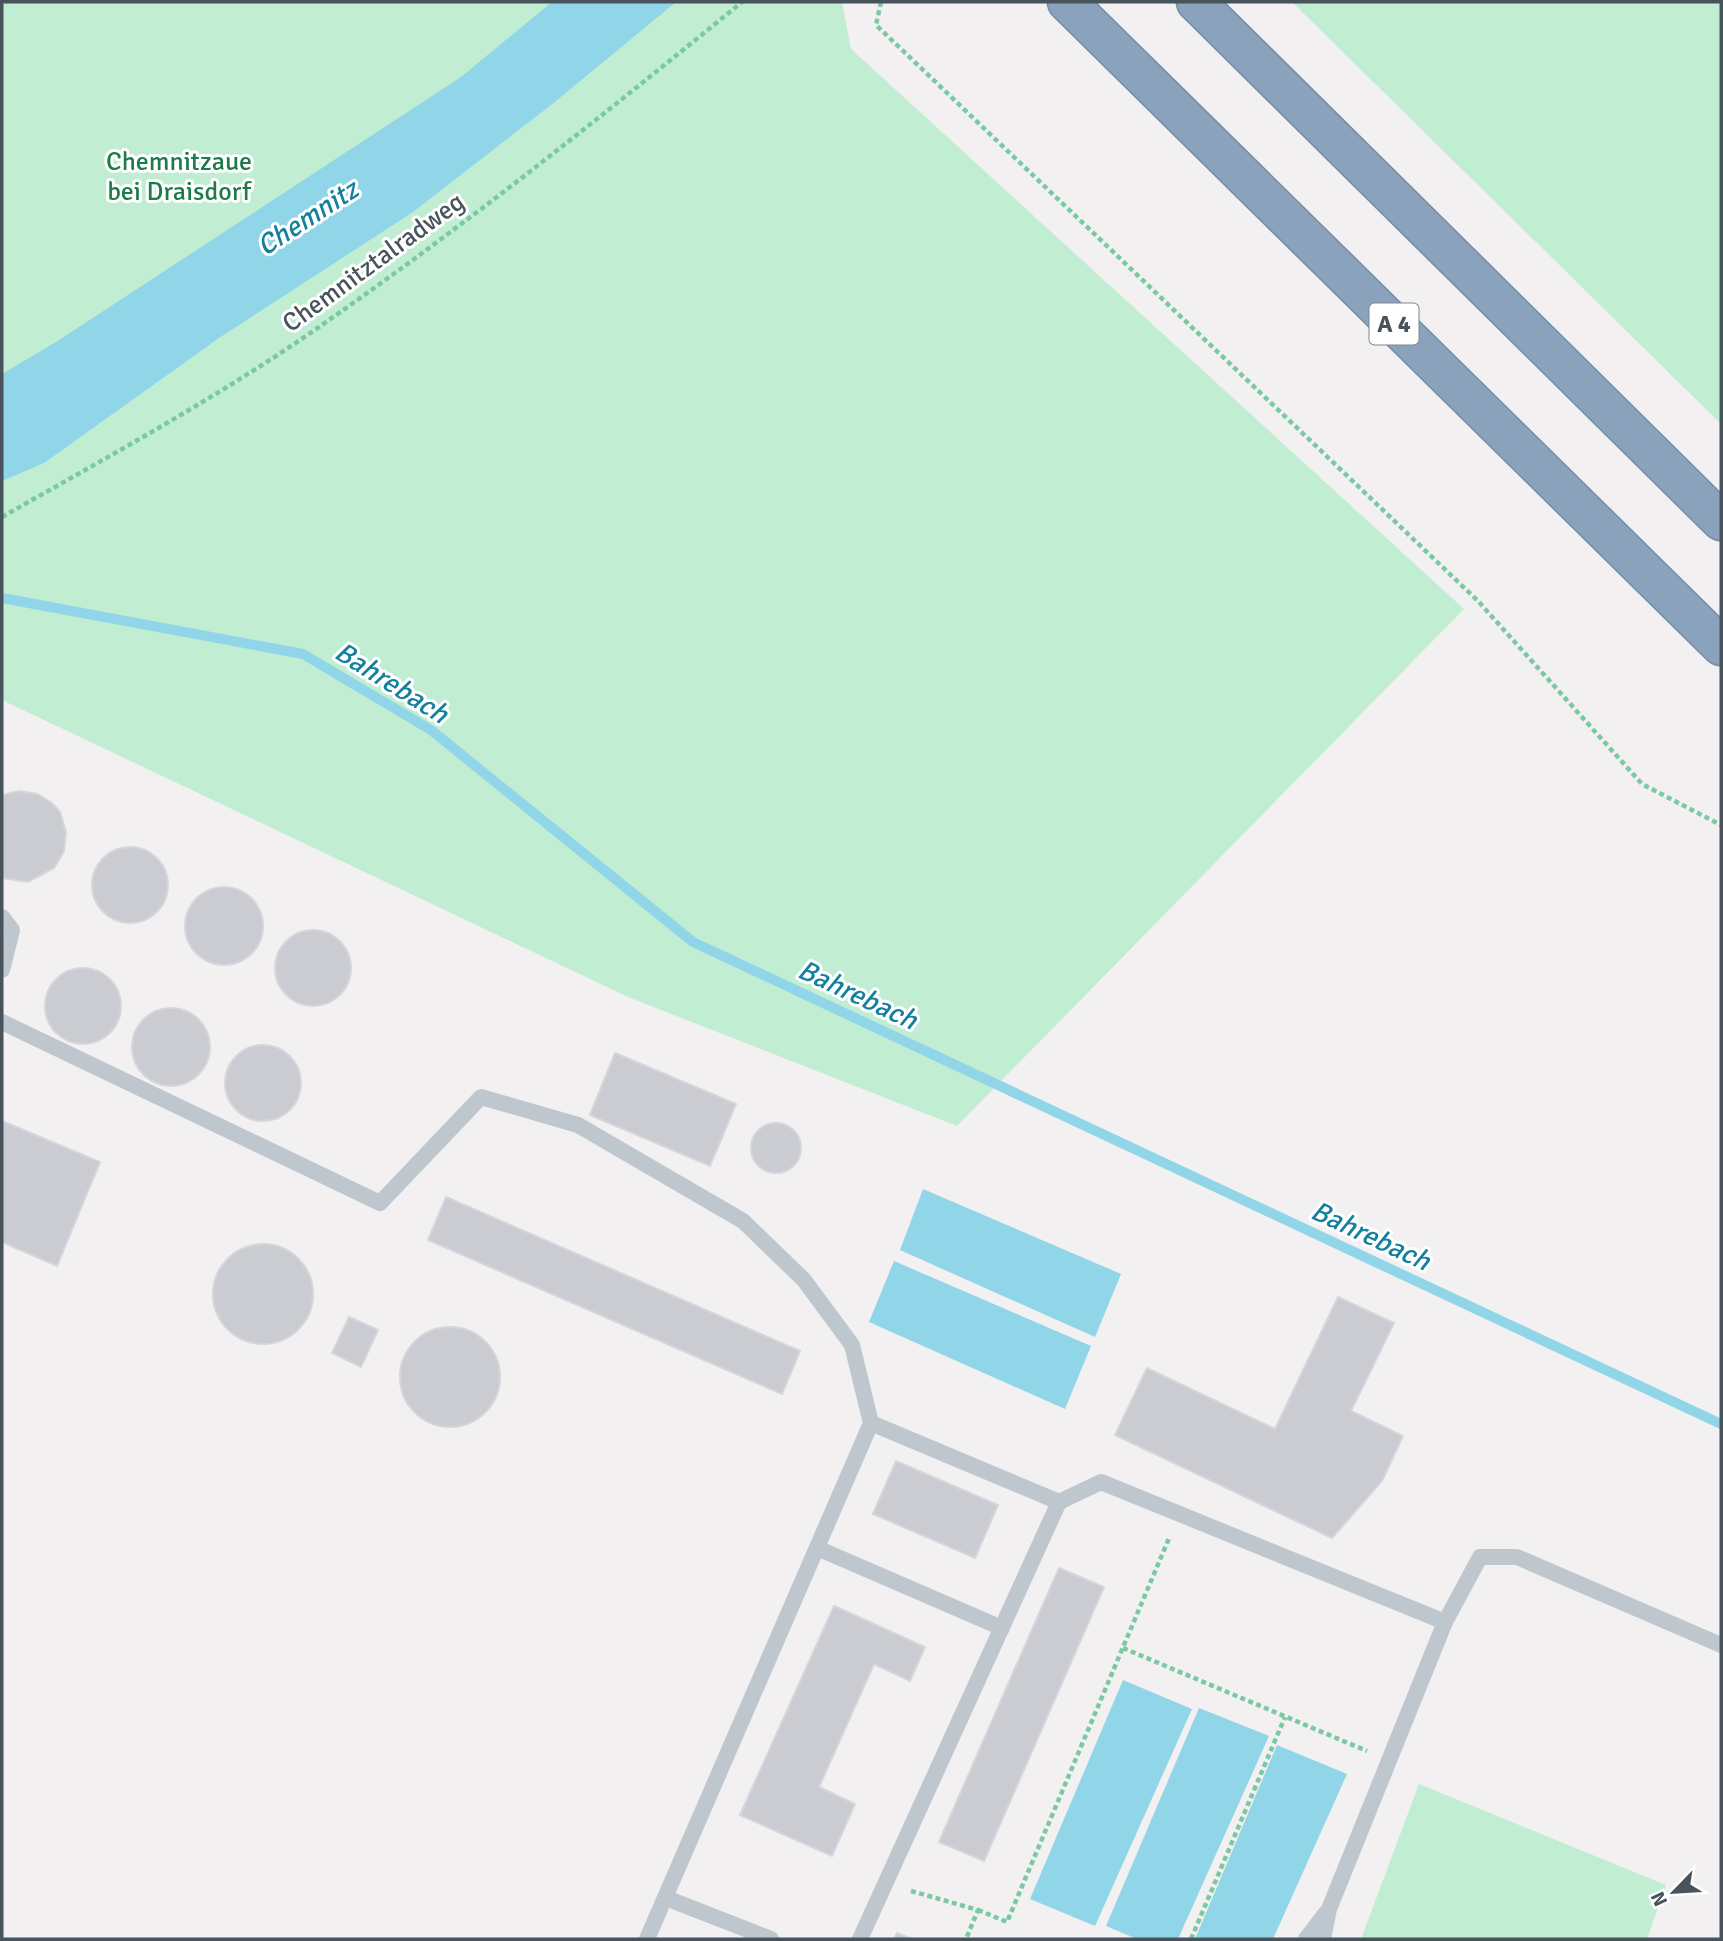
<svg xmlns="http://www.w3.org/2000/svg" width="1723" height="1941" font-family="Signika,sans-serif">
  <style>
    .green { fill: #c1edd2 }
    .water { fill: #90d5e8 }
    .lines { fill: none; stroke-linecap: round; stroke-linejoin: round }
    .stream { stroke: #90d5e8; stroke-width: 10 }
    .building { fill: #caccd2; stroke: #d4d6db; stroke-width: 2 }
    .motorway-casing { stroke: #758da8; stroke-width: 41 }
    .path { stroke: #7ac9a2; stroke-width: 4.5; stroke-dasharray: 5 3.5; stroke-linecap: butt }
    .service { stroke: #bfc7ce; stroke-width: 16 }
    .motorway { stroke: #8aa2bc; stroke-width: 38 }
    .labels { text-anchor: middle; stroke-width: 6; stroke-linejoin: round; paint-order: stroke }
    .shield { fill: #fff; stroke: #80878d; stroke-width: 2 }
    .shield-label { font-size: 24px; font-weight: bold; fill: #49535c }
    .park-label { font-size: 26px; fill: #1c7b4b; stroke: #fff }
    .street-label { font-size: 26px; fill: #49535c; stroke: #fff }
    .water-label { font-size: 28px; font-style: italic; fill: #14809d; stroke: #fff }
  </style>
  <rect width="100%" height="100%" fill="#f2f0f0"/>
  <g class="green">
    <path d="M2 2H842L851 49 1464 609 957 1126 628 997 2 700Z"/>
    <path d="M1292 2H1721V424Z"/>
    <path d="M1419 1784 1666 1885 1647 1939H1361Z"/>
  </g>
  <g class="water">
    <path d="M552 2H676L551 105 413 212 219 338 44 463 2 481V374L56 342 461 77Z"/>
    <path d="M923 1189 1121 1274 1095 1337 900 1250Z"/>
    <path d="M894 1261 1091 1346 1065 1409 869 1322Z"/>
    <path d="M1123 1680 1192 1709 1095 1926 1030 1899Z"/>
    <path d="M1199 1708 1269 1736 1178 1939H1137L1106 1926Z"/>
    <path d="M1277 1745 1347 1774 1273 1939H1195Z"/>
  </g>
  <g class="lines">
    <path class="stream" d="M2 598 303 654 431 730 693 942 1721 1424"/>
  </g>
  <g class="building">
    <path d="M19 791 37 794 52 803 60 812 66 832 64 851 54 868 28 882 2 878V795Z"/>
    <circle cx="130" cy="885" r="38"/>
    <circle cx="224" cy="926" r="39"/>
    <circle cx="313" cy="968" r="38"/>
    <circle cx="83" cy="1006" r="38"/>
    <circle cx="171" cy="1047" r="39"/>
    <circle cx="263" cy="1083" r="38"/>
    <path d="M615 1053 736 1104 710 1166 590 1115Z"/>
    <path d="M2 1121 100 1162 57 1266 2 1242Z"/>
    <circle cx="776" cy="1148" r="25"/>
    <path d="M446 1197 800 1351 782 1394 428 1240Z"/>
    <circle cx="263" cy="1294" r="50"/>
    <path d="M1338 1297 1394 1323 1351 1411 1403 1436 1382 1481 1332 1538 1115 1435 1147 1368 1275 1429Z"/>
    <path d="M349 1317 378 1330 361 1367 332 1353Z"/>
    <circle cx="450" cy="1377" r="50"/>
    <path d="M896 1461 998 1505 975 1558 873 1514Z"/>
    <path d="M1059 1568 1104 1587 984 1861 939 1842Z"/>
    <path d="M834 1606 925 1647 910 1681 874 1664 819 1787 855 1804 832 1856 740 1815Z"/>
    <path d="M897 1933 912 1939H894Z"/>
  </g>
  <g class="lines">
    <defs>
      <g id="motorway">
        <path d="M1067 2 1721 646"/>
        <path d="M1196 2 1721 521"/>
      </g>
    </defs>
    <use href="#motorway" class="motorway-casing"/>
    <g class="path">
      <path d="M881 2 876 25 1478 601 1642 784 1721 825"/>
      <path d="M2 517C104 459 209 402 306 336 457 232 600 118 742 2"/>
      <path d="M1123 1648 1367 1751"/>
      <path d="M911 1891 978 1910 966 1939"/>
      <path d="M978 1910 1007 1922 1170 1536"/>
      <path d="M1191 1939 1285 1717"/>
    </g>
    <g class="service">
      <path d="M2 917 12 930 2 970"/>
      <path d="M2 1022 380 1203 481 1097 578 1125 743 1221 804 1280 852 1345 871 1423 647 1939"/>
      <path d="M871 1423 1059 1502 1101 1482 1445 1622 1480 1557H1517L1721 1645"/>
      <path d="M817 1548 1002 1628"/>
      <path d="M666 1898 771 1939"/>
      <path d="M860 1939 1059 1502"/>
      <path d="M1306 1939 1326 1913"/>
      <path d="M1323 1939 1329 1909 1445 1622"/>
    </g>
    <use href="#motorway" class="motorway"/>
  </g>
  <g class="labels">
    <rect class="shield" x="1369.5" y="303.5" width="49" height="41" rx="5"/>
    <g class="shield-label">
      <text x="1394" y="332">A 4</text>
    </g>
    <g class="park-label">
      <text x="179" y="170">Chemnitzaue<tspan x="179" dy="30">bei Draisdorf</tspan></text>
    </g>
    <g class="street-label">
      <text transform="translate(373 262) rotate(-36)" y="9">Chemnitztalradweg</text>
    </g>
    <g class="water-label">
      <text transform="translate(307 217) rotate(-33)" y="10">Chemnitz</text>
      <text transform="translate(392 682) rotate(32)" y="10">Bahrebach</text>
      <text transform="translate(858 994) rotate(25)" y="10">Bahrebach</text>
      <text transform="translate(1371 1235) rotate(25)" y="10">Bahrebach</text>
    </g>
  </g>
  <rect width="1723" height="1941" fill="none" stroke="#49535c" stroke-width="7"/>
  <g transform="translate(1674 1892) rotate(245)" stroke="#ffffff" stroke-width="5" paint-order="stroke">
  <path d="M0-5L12 26L0 18L-12 26Z" fill="#49535c"/>
  <text y="-10" font-size="19" font-weight="bold" text-anchor="middle" fill="#49535c">N</text>
  </g>
</svg>
